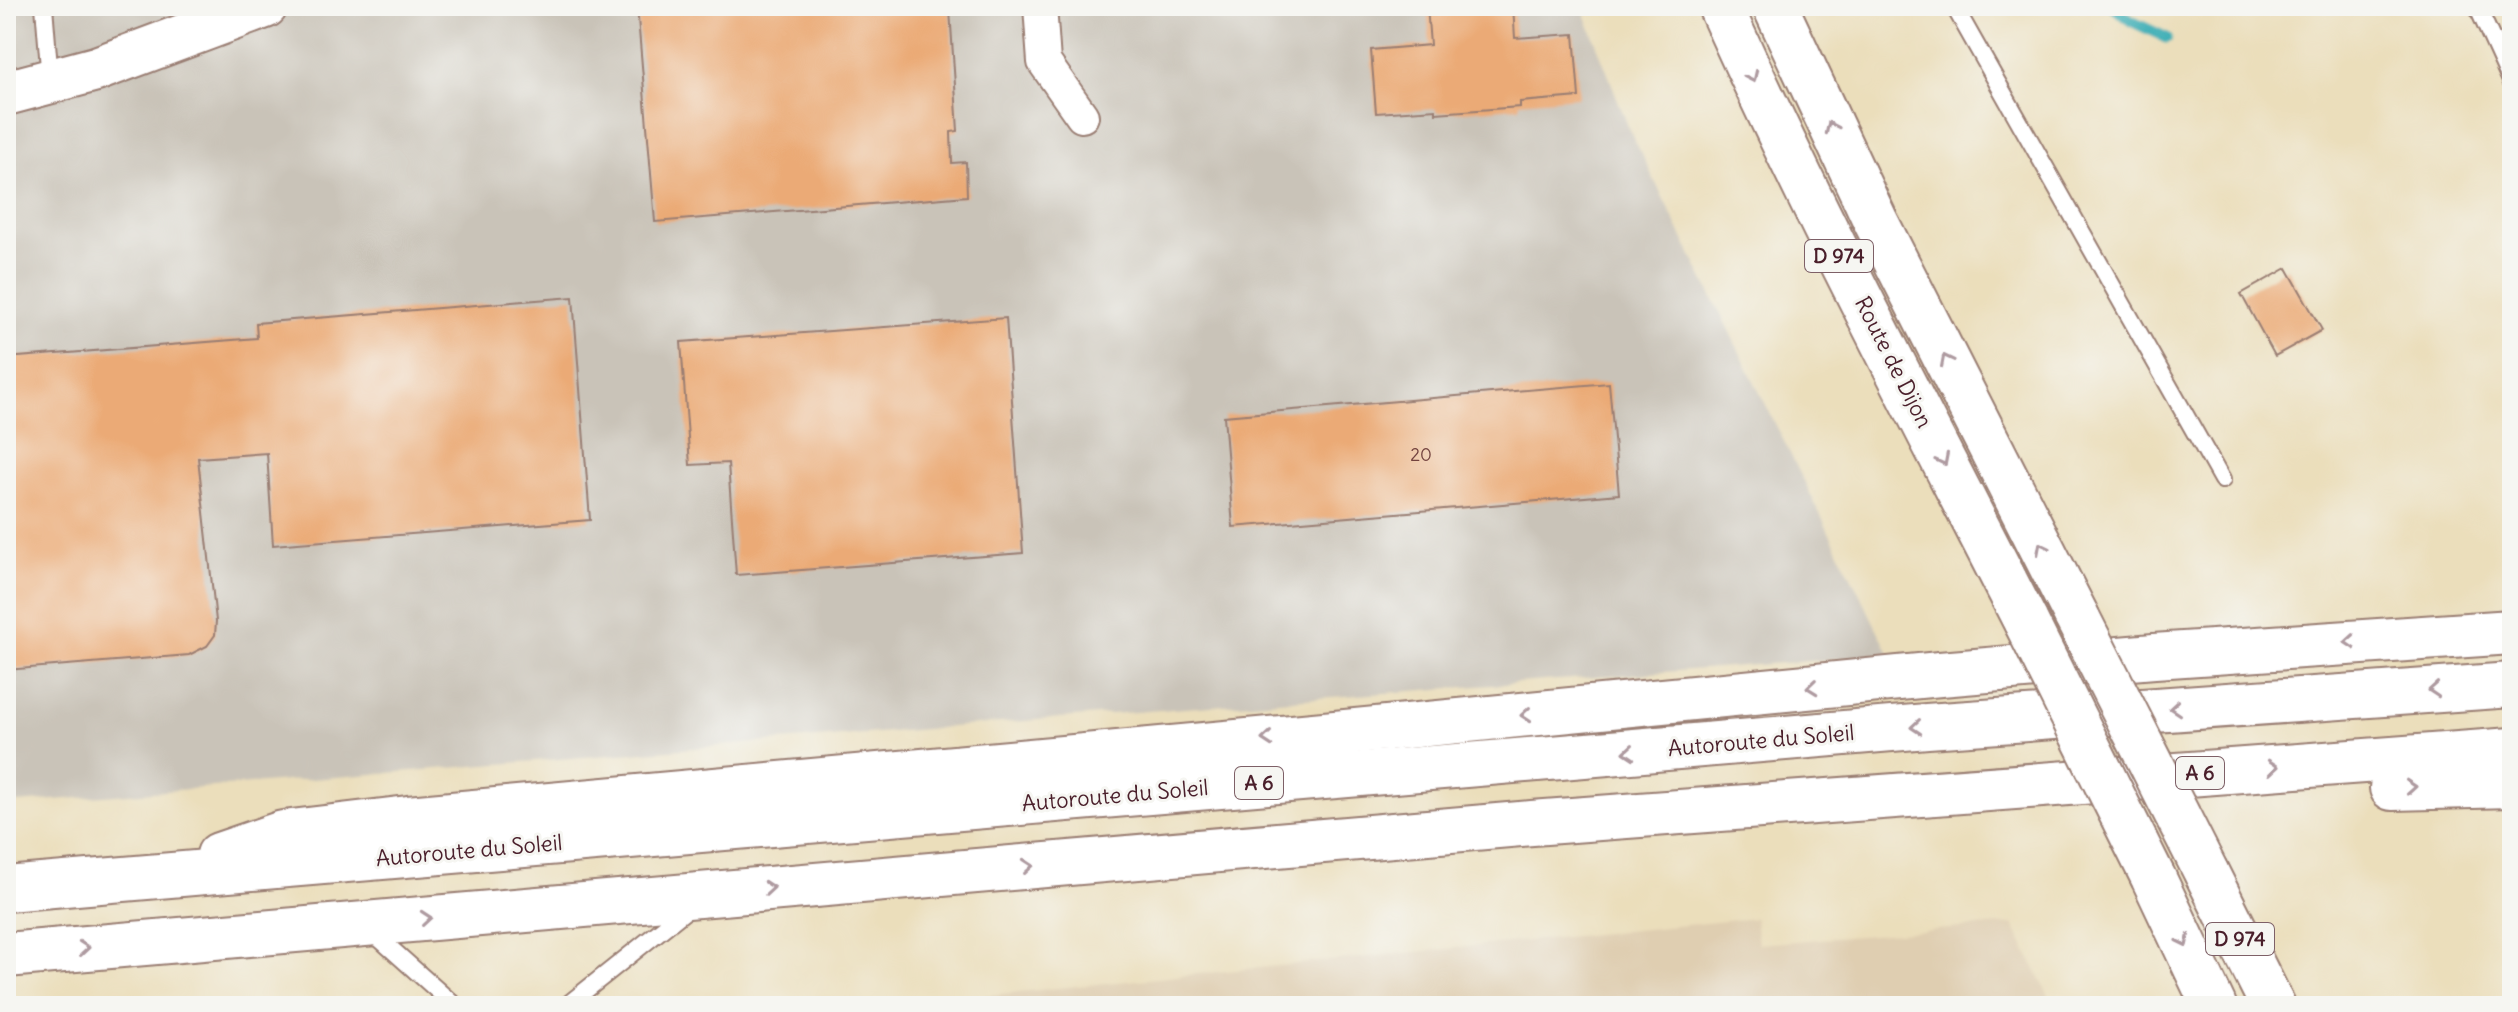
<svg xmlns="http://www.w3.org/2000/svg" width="2518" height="1012" font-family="Delius,sans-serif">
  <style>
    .built { fill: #dfceb1 }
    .industrial { fill: #c9c3b8 }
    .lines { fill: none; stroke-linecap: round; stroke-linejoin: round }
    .stream { stroke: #3daeb5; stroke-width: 11 }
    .building { fill: #ebaa76 }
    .service-casing { stroke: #9a7e73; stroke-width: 20 }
    .minor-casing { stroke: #9a7e73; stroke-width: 36 }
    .secondary-casing { stroke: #9a7e73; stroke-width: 48 }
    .primary-casing { stroke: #9a7e73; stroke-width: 48 }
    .motorway-casing { stroke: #9a7e73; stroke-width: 48 }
    .service { stroke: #fff; stroke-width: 16 }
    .minor { stroke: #fff; stroke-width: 32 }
    .secondary { stroke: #fff; stroke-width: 44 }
    .primary { stroke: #fff; stroke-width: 44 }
    .motorway { stroke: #fff; stroke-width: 44 }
    .primary-bridge-casing { stroke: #9a7e73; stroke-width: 48; stroke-linecap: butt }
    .primary-bridge { stroke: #fff; stroke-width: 44 }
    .oneway { stroke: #ae9aa0 }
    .labels { text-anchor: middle; stroke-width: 6; stroke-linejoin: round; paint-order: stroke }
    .number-label { font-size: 18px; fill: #72423e }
    .shield { fill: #f6f6f2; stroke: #7e6067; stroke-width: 2 }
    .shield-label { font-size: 20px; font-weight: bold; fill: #4a1f2b }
    .street-label { font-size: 22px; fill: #4a1f2b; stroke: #f6f6f2 }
  </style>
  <rect width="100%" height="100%" fill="#f6f6f2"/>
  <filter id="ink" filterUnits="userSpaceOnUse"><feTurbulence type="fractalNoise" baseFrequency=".0125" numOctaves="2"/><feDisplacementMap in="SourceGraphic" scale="16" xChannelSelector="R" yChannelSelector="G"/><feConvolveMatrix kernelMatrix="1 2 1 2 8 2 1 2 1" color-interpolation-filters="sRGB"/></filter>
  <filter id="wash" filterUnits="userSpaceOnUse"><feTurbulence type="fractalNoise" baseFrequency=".006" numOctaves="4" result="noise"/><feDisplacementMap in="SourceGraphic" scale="32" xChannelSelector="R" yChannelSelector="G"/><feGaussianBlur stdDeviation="1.8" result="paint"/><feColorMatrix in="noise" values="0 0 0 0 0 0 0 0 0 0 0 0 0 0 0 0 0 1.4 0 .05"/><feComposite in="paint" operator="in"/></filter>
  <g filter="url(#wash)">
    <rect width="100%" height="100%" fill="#ebdebb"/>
    <path class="built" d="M1755 918 1758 944 2013 924 2054 1006H880Z"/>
    <path class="industrial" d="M6 6H1582L1629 129 1890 655 1172 709 6 804Z"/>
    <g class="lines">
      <path class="stream" d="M2113 6 2131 21 2167 38"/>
    </g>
    <g id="blocks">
      <g class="building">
        <path d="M637 6H931V11L950 10 958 131 951 132 952 163 966 162 967 196 655 222Z"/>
        <path d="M1427 6H1513L1515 38 1574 34 1579 97 1520 102V107L1436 113V109L1376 113 1371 50 1430 45Z"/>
        <path d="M2287 268 2322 330 2275 356 2241 294Z"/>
        <path d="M573 297 590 520 273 545 267 453 198 458 216 621 215 635 207 646 189 655 6 670V358L257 338 256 323Z"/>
        <path d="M1006 318 1023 553 736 575 728 463 690 465 681 342Z"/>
        <path d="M1609 383 1619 494 1233 527 1224 416Z"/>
      </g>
    </g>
  </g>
  <g filter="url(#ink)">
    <use href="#blocks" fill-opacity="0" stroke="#9a7e73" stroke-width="2"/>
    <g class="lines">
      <defs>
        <g id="service">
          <path d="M44 6 50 80"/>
          <path d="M1954 6 2222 480"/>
          <path d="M2477 6 2512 83"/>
          <path d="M370 930 455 1006"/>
          <path d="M566 1006 690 907"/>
        </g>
        <path id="minor" d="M1040 6 1044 62 1082 116"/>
        <path id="secondary" d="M6 93 96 69 265 6"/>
        <g id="primary">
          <path d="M1720 6C1814 215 1922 418 2026 622"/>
          <path d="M1775 6 1876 222 2077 617"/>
          <path d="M2206 872 2273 1006"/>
          <path d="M2153 877 2214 1006"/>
        </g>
        <g id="motorway">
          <path d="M2392 788 2512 785"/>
          <path d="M219 855 283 833 408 818 1335 733 1940 674 2154 656 2512 632"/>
          <path d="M6 889 1927 726 2512 685"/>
          <path d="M6 955 1532 823 2512 750"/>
        </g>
      </defs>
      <use href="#service" class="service-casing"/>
      <use href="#minor" class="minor-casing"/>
      <use href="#secondary" class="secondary-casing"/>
      <use href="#primary" class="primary-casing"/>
      <use href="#motorway" class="motorway-casing"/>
      <use href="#service" class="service"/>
      <use href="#minor" class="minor"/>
      <use href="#secondary" class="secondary"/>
      <use href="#primary" class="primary"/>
      <use href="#motorway" class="motorway"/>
      <defs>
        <g id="primary-bridge">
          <path d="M2077 617 2206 872"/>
          <path d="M2026 622 2153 877"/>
        </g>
      </defs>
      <use href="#primary-bridge" class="primary-bridge-casing"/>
      <use href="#primary-bridge" class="primary-bridge"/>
    </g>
    <defs><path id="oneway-chevron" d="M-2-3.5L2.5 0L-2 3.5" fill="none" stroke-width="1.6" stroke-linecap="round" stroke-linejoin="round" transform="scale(2)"/></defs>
    <g class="oneway">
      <use href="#oneway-chevron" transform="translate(1752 77) rotate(65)"/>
      <use href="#oneway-chevron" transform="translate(1831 127) rotate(-115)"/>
      <use href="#oneway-chevron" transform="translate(1946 360) rotate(-117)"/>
      <use href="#oneway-chevron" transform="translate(1943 460) rotate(63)"/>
      <use href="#oneway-chevron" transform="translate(2042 548) rotate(-117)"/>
      <use href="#oneway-chevron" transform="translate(2350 642) rotate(176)"/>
      <use href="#oneway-chevron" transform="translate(1812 687) rotate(174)"/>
      <use href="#oneway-chevron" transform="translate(2434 690) rotate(176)"/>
      <use href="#oneway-chevron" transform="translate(2175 708) rotate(176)"/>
      <use href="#oneway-chevron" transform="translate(1526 715) rotate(175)"/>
      <use href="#oneway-chevron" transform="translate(1916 727) rotate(175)"/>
      <use href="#oneway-chevron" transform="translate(1267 739) rotate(175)"/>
      <use href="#oneway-chevron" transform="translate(1629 752) rotate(175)"/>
      <use href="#oneway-chevron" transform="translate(2273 767) rotate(-4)"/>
      <use href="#oneway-chevron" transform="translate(2411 787) rotate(-4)"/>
      <use href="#oneway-chevron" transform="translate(1028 866) rotate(-5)"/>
      <use href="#oneway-chevron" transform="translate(769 888) rotate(-5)"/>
      <use href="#oneway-chevron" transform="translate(426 918) rotate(-5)"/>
      <use href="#oneway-chevron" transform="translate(2184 941) rotate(64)"/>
      <use href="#oneway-chevron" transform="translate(84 948) rotate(-5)"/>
    </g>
  </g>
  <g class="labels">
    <g class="number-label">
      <text x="1421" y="461">20</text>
    </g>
    <g class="shield">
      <rect x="1805" y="240" width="68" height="32" rx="6"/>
      <rect x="2176" y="757" width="48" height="32" rx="6"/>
      <rect x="1235" y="767" width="48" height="32" rx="6"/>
      <rect x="2206" y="923" width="68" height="32" rx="6"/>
    </g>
    <g class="shield-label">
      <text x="1839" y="263">D 974</text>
      <text x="2200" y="780">A 6</text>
      <text x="1259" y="790">A 6</text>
      <text x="2240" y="946">D 974</text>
    </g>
    <g class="street-label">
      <text transform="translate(1894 362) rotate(63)" y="8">Route de Dijon</text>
      <text transform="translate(1761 740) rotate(-5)" y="8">Autoroute du Soleil</text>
      <text transform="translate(1115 795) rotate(-5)" y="8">Autoroute du Soleil</text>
      <text transform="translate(469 850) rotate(-5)" y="8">Autoroute du Soleil</text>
    </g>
  </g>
  <rect width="2518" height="1012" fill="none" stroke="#f6f6f2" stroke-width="32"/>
</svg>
